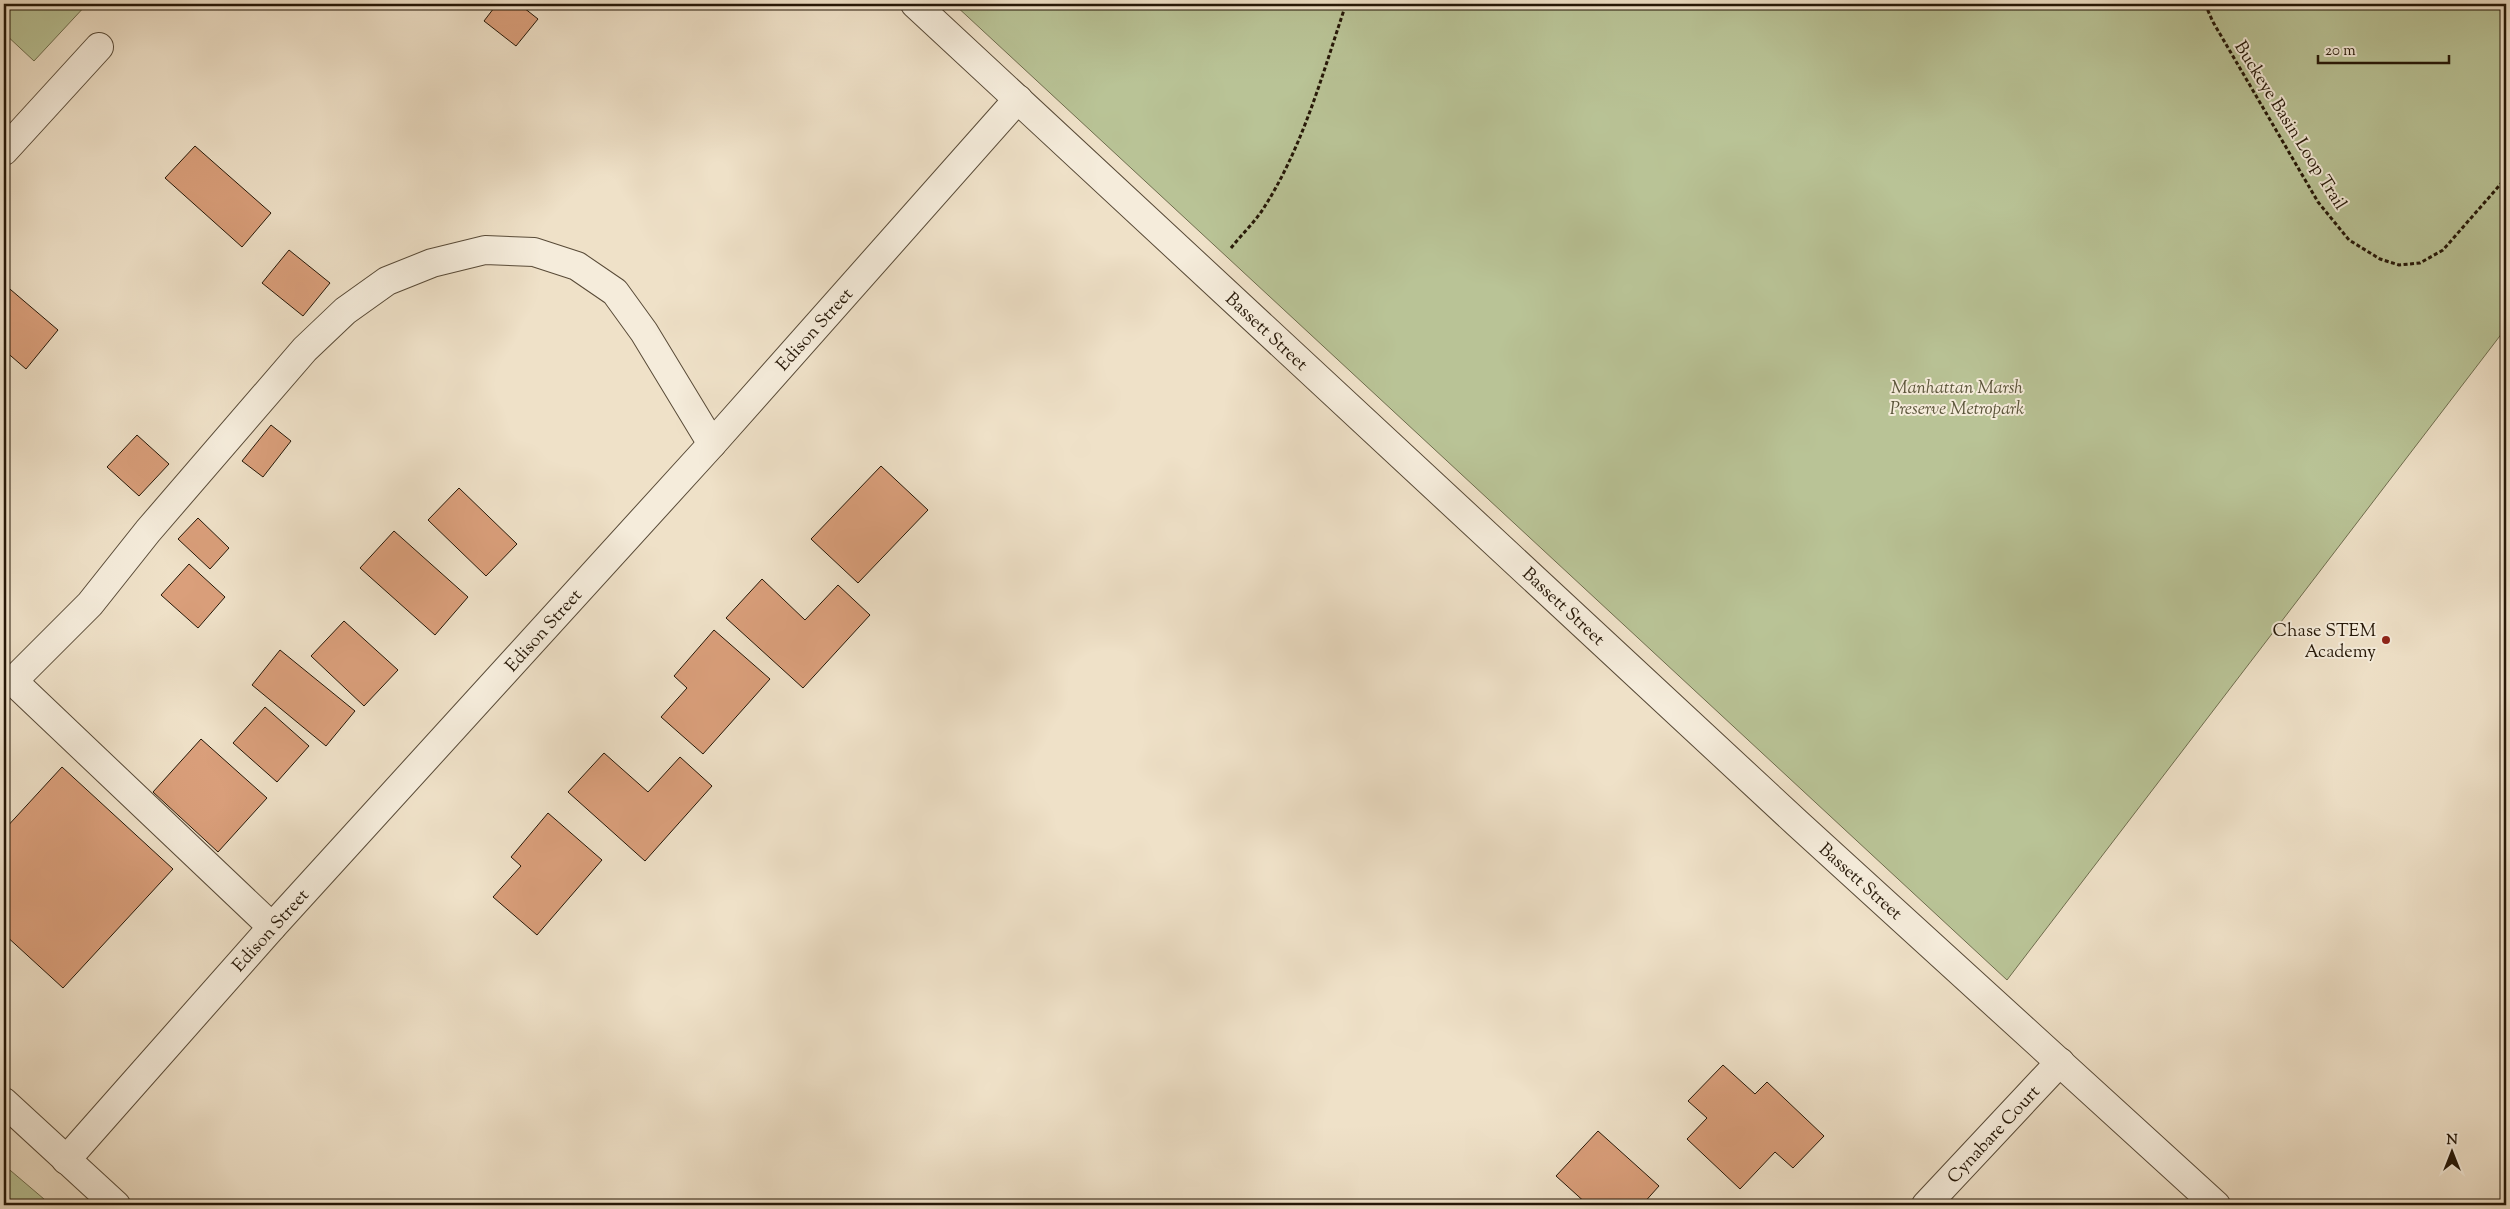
<svg xmlns="http://www.w3.org/2000/svg" width="2510" height="1209" font-family="'Sorts Mill Goudy',serif">
  <style>
    .green { fill: #b9c396; stroke: #6f6d4e }
    .building { fill: #da9f7b; stroke: #251707 }
    .lines { fill: none; stroke-linecap: round; stroke-linejoin: round }
    .minor-casing { stroke: #584a37; stroke-width: 30 }
    .path { stroke: #251707; stroke-width: 3; stroke-dasharray: 4 2.5; stroke-linecap: butt }
    .minor { stroke: #f5ecdb; stroke-width: 28 }
    .poi-dot { fill: #8f2418; stroke: #f5ecdb; stroke-width: 2 }
    .labels { text-anchor: middle; stroke-width: 4; stroke-linejoin: round; paint-order: stroke }
    .street-label { font-size: 18px; fill: #251707; stroke: #f5ecdb }
    .park-label { font-size: 18px; font-style: italic; fill: #595339; stroke: #f5ecdb }
    .poi-label { font-size: 18px; fill: #251707; stroke: #f5ecdb; text-anchor: end }
  </style>
  <rect width="100%" height="100%" fill="#efe1c8"/>
  <filter id="stains"><feTurbulence type="fractalNoise" baseFrequency=".004" numOctaves="4"/><feColorMatrix values="0 0 0 0 .2 0 0 0 0 .09 0 0 0 0 .02 0 0 0 .5 -.17"/></filter>
  <radialGradient id="worn" r=".72"><stop offset=".6" stop-color="#630" stop-opacity="0"/><stop offset="1" stop-color="#630" stop-opacity=".3"/></radialGradient>
  <g class="green">
    <path d="M4 4H87L34 61 4 33Z"/>
    <path d="M954 4H2506V328L2007 980Z"/>
    <path d="M4 1165 51 1205H4Z"/>
  </g>
  <g class="building">
    <path d="M497 4H519L538 19 516 46 484 21Z"/>
    <path d="M195 146 271 213 242 247 165 178Z"/>
    <path d="M289 250 330 283 303 316 262 283Z"/>
    <path d="M4 284 58 330 26 369 4 350Z"/>
    <path d="M271 425 291 441 263 477 242 461Z"/>
    <path d="M137 435 169 464 139 496 107 467Z"/>
    <path d="M881 466 928 510 858 583 811 539Z"/>
    <path d="M459 488 517 544 486 576 428 520Z"/>
    <path d="M198 518 229 548 210 569 178 539Z"/>
    <path d="M394 531 468 597 435 635 360 568Z"/>
    <path d="M189 564 225 597 198 628 161 595Z"/>
    <path d="M762 579 805 620 838 585 870 615 803 688 726 618Z"/>
    <path d="M344 621 398 670 364 706 311 656Z"/>
    <path d="M714 630 770 679 703 754 661 717 687 688 674 676Z"/>
    <path d="M280 650 355 711 326 746 252 685Z"/>
    <path d="M265 707 309 746 277 782 233 743Z"/>
    <path d="M201 739 267 798 218 852 153 792Z"/>
    <path d="M604 753 648 792 680 757 712 786 645 861 568 792Z"/>
    <path d="M62 767 173 869 63 988 4 934V830Z"/>
    <path d="M548 813 602 860 537 935 493 897 521 866 511 857Z"/>
    <path d="M1723 1065 1755 1094 1767 1082 1824 1136 1793 1168 1775 1152 1740 1189 1687 1139 1707 1118 1688 1101Z"/>
    <path d="M1598 1131 1659 1186 1642 1205H1588L1556 1176Z"/>
  </g>
  <g class="lines">
    <defs>
      <g id="minor">
        <path d="M915 4 1797 823 2216 1205"/>
        <path d="M4 151 99 47"/>
        <path d="M272 927 13 681 90 604 148 531 305 349 345 311 387 281 432 263 485 250 534 252 577 266 615 292 644 332 712 444"/>
        <path d="M4 1102 116 1205"/>
        <path d="M66 1160 272 927 712 444 1018 99"/>
        <path d="M1926 1205 2060 1062"/>
      </g>
    </defs>
    <use href="#minor" class="minor-casing"/>
    <g class="path">
      <path d="M2205 4 2213 22 2318 202 2349 240 2380 259 2399 265 2420 263 2443 250 2506 178"/>
      <path d="M1231 248C1242 234 1256 221 1265 206 1304 144 1323 72 1346 4"/>
    </g>
    <use href="#minor" class="minor"/>
  </g>
  <circle class="poi-dot" cx="2386" cy="640" r="5"/>
  <g class="labels">
    <g class="street-label">
      <text transform="translate(2291 125) rotate(58)" y="6">Buckeye Basin Loop Trail</text>
      <text transform="translate(814 329) rotate(-48)" y="6">Edison Street</text>
      <text transform="translate(1267 331) rotate(43)" y="6">Bassett Street</text>
      <text transform="translate(1564 606) rotate(43)" y="6">Bassett Street</text>
      <text transform="translate(543 630) rotate(-48)" y="6">Edison Street</text>
      <text transform="translate(1861 881) rotate(42)" y="6">Bassett Street</text>
      <text transform="translate(270 930) rotate(-48)" y="6">Edison Street</text>
      <text transform="translate(1993 1134) rotate(-47)" y="6">Cynabare Court</text>
    </g>
    <g class="park-label">
      <text x="1957" y="393">Manhattan Marsh<tspan x="1957" dy="21">Preserve Metropark</tspan></text>
    </g>
    <g class="poi-label">
      <text x="2376" y="636">Chase STEM<tspan x="2376" dy="21">Academy</tspan></text>
    </g>
  </g>
  <rect width="2510" height="1209" fill="none" stroke="#efe1c8" stroke-width="20"/>
  <rect x="5" y="5" width="2500" height="1199" fill="none" stroke="#251707" stroke-width="2.5"/>
  <rect x="10" y="10" width="2490" height="1189" fill="none" stroke="#251707"/>
  <g transform="translate(2452 1152)" stroke="#f5ecdb" stroke-width="4" paint-order="stroke">
  <path d="M0-4L9 19L0 12L-9 19Z" fill="#251707"/>
  <text y="-8" font-size="14" font-weight="bold" text-anchor="middle" fill="#251707">N</text>
  </g>
  <path d="M2318 55v8h131v-8" fill="none" stroke="#251707" stroke-width="2.5"/>
  <text x="2325" y="55" font-size="15" fill="#251707" stroke="#f5ecdb" stroke-width="4" paint-order="stroke">20 m</text>
  <rect width="100%" height="100%" filter="url(#stains)"/>
  <rect width="100%" height="100%" fill="url(#worn)"/>
</svg>
